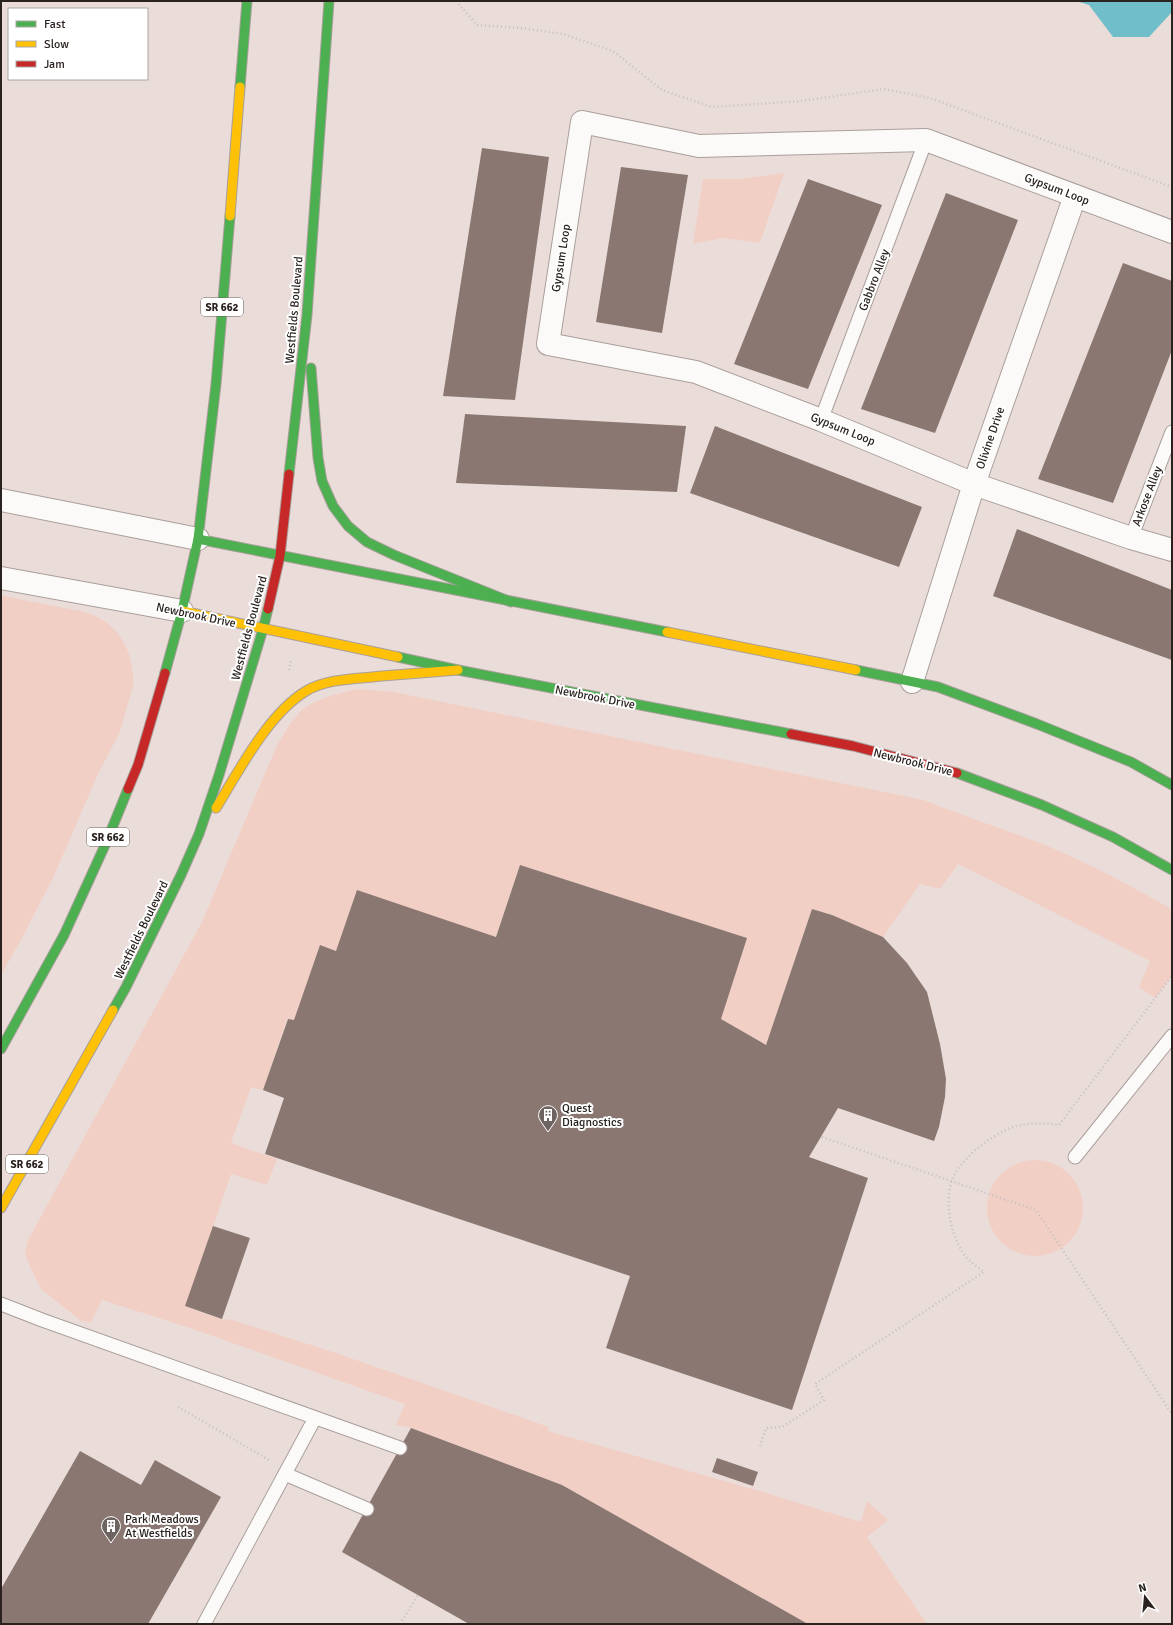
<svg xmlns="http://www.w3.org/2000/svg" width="1173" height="1625" font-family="Signika,sans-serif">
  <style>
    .green { fill: #f2cfc5 }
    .water { fill: #70bec9 }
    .building { fill: #8a7771 }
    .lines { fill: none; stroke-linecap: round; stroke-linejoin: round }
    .lane-casing { stroke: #a99f9b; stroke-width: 15 }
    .street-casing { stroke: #a99f9b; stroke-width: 24 }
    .fast-casing { stroke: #a99f9b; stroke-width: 11 }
    .slow-casing { stroke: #a99f9b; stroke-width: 11 }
    .jam-casing { stroke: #a99f9b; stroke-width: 11 }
    .path { stroke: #c5c0be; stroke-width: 2.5; stroke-dasharray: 1 3; stroke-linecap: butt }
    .lane { stroke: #fcfaf9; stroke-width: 13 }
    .street { stroke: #fcfaf9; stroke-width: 22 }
    .fast { stroke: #4caf50; stroke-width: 9 }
    .slow { stroke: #ffc107; stroke-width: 9 }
    .jam { stroke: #c62828; stroke-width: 9 }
    .labels { text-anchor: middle; stroke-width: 4; stroke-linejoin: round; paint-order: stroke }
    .shield { fill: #fff; stroke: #6a6462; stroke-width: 1 }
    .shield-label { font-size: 11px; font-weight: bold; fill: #2a221f }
    .street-label { font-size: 12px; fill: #2a221f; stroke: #fff }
    .poi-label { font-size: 12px; fill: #2a221f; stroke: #fff; text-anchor: start }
  </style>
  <rect width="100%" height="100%" fill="#eaddd9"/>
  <g class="green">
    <path d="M784 173 760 243 723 238 693 244 703 179H739Z"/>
    <path d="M1 595C19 599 37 603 55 606 67 609 80 610 91 614 121 626 135 655 133 686L120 732 98 774 53 878 22 938 1 975Z"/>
    <path d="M357 689 394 692 924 800C958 814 992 825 1027 838 1076 856 1122 881 1168 907L1172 911V976L1155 998 1139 987 1150 961 958 864 940 889 920 884 883 937 832 915 812 909 766 1045 721 1019 746 938 520 865 496 937 336 951 320 945 294 1020 287 1019 263 1090 251 1087 231 1143 277 1159 267 1185 231 1174 186 1307 222 1319 233 1320 339 1354 549 1427 548 1431 763 1492 857 1521H861L867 1501 888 1520 867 1537 927 1624H808L562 1485 411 1428 396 1425 405 1404 190 1328 102 1300 91 1322 81 1321 41 1289 31 1269 25 1254 28 1240 202 922 277 745C284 734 291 721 301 711 316 698 338 694 357 689Z"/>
    <circle cx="1035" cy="1208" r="48"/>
  </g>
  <path class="water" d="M1076 1H1172V12L1149 37H1113L1089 5Z"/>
  <g class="building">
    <path d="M482 148 549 157 515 400 443 396Z"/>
    <path d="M621 167 688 175 662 333 596 322Z"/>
    <path d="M808 179 882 205 808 389 734 364Z"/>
    <path d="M946 193 1018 220 935 433 861 409Z"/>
    <path d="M1123 263 1172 281V350L1113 503 1038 479Z"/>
    <path d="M465 414 686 426 677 492 456 483Z"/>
    <path d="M715 426 922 507 899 567 690 493Z"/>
    <path d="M1017 529 1172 590V660L993 596Z"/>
    <path d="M520 865 747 938 721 1019 766 1045 812 909 832 915 883 937 907 963 927 992 940 1044 946 1079 945 1097 939 1127 934 1141 838 1108 809 1157 868 1178 792 1410 606 1348 630 1276 265 1154 284 1098 263 1090 288 1019 294 1020 320 945 336 951 357 890 496 937Z"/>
    <path d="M213 1226 250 1238 222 1319 185 1306Z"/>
    <path d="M411 1428 562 1485 808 1624H469L342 1552Z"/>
    <path d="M80 1451 141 1485 155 1460 221 1497 148 1624H1V1589Z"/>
    <path d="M717 1458 758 1472 753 1486 712 1472Z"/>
  </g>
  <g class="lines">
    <defs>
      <g id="lane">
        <path d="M821 420 926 140"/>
        <path d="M1131 538 1172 432"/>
        <path d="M1075 1157 1172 1036"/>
        <path d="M1 1304 42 1320 400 1448"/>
        <path d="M285 1474 367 1509"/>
        <path d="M204 1624 315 1418"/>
      </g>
      <g id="street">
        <path d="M1172 232 926 140 699 146 582 122 548 344 696 372 821 420 974 484 1131 538 1172 550"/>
        <path d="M1 500 198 539"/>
        <path d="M1 578 182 611"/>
        <path d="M912 682 974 484 1075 196"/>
      </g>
      <g id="fast">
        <path d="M240 87 247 1"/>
        <path d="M311 368 318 458 322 481 333 506 348 526 367 542 394 555 511 602"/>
        <path d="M289 474 307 315 329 1"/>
        <path d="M198 539 667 632"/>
        <path d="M398 657 458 670 791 734"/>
        <path d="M856 670 938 687 1037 724 1131 762 1172 785"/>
        <path d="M165 673 182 611 198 539 216 384 230 216"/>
        <path d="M957 773 1042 805 1113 837 1172 870"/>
        <path d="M113 1010 126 987 181 875 199 834 219 775 263 629 268 609"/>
        <path d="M1 1049 64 935 106 843 128 789"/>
      </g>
      <g id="slow">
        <path d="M230 216 240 87"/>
        <path d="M182 611 398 657"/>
        <path d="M667 632 856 670"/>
        <path d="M216 808C239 771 268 714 306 691 328 678 357 679 382 676 408 674 433 672 458 670"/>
        <path d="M1 1208 113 1010"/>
      </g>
      <g id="jam">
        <path d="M268 609 280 556 289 474"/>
        <path d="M791 734 853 746 957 773"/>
        <path d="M128 789 138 765 165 673"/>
      </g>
    </defs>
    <use href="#lane" class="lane-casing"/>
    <use href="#street" class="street-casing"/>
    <use href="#fast" class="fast-casing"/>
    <use href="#slow" class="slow-casing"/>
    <use href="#jam" class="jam-casing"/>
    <g class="path">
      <path d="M456 1 477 25 521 28 563 34 613 51 662 90 712 107 801 101 884 89 930 98 1172 187"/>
      <path d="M289 670 291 660"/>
      <path d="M822 1137 1036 1210 1172 1414"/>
      <path d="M178 1407 269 1460"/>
      <path d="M760 1446 766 1428 782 1427 824 1400 815 1384 984 1272C978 1267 970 1262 965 1256 951 1236 945 1207 951 1183 957 1161 992 1134 1013 1127 1028 1122 1044 1123 1059 1125L1172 976"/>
      <path d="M400 1624 418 1595"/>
    </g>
    <use href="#lane" class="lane"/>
    <use href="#street" class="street"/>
    <use href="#fast" class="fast"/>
    <use href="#slow" class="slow"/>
    <use href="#jam" class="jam"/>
  </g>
  <defs>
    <symbol id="building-pin" viewBox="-11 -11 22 30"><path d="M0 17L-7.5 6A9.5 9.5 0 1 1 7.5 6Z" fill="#6d6360" stroke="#fff"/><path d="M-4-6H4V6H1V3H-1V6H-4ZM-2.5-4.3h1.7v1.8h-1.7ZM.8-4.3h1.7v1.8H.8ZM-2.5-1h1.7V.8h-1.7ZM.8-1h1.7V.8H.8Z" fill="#fff"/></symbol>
  </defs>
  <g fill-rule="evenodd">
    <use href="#building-pin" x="537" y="1104" width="22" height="30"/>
    <use href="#building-pin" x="100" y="1515" width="22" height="30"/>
  </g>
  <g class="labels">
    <g class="shield">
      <rect x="201" y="298" width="42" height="18" rx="3"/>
      <rect x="87" y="828" width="42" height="18" rx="3"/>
      <rect x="6" y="1155" width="42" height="18" rx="3"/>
    </g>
    <g class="shield-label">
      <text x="222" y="311">SR 662</text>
      <text x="108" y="841">SR 662</text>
      <text x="27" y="1168">SR 662</text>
    </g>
    <g class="street-label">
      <text transform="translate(1057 189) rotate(21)" y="4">Gypsum Loop</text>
      <text transform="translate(561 258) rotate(-81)" y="4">Gypsum Loop</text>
      <text transform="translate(874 280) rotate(-69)" y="4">Gabbro Alley</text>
      <text transform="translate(294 310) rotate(-85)" y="4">Westfields Boulevard</text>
      <text transform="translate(843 429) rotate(22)" y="4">Gypsum Loop</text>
      <text transform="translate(990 438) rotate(-71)" y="4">Olivine Drive</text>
      <text transform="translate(1147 496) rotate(-69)" y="4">Arkose Alley</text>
      <text transform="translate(196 615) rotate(12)" y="4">Newbrook Drive</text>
      <text transform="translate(249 628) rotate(-75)" y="4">Westfields Boulevard</text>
      <text transform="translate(595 697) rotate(11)" y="4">Newbrook Drive</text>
      <text transform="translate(913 762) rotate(14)" y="4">Newbrook Drive</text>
      <text transform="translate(141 930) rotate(-64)" y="4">Westfields Boulevard</text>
    </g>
    <g class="poi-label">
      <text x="562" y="1112">Quest<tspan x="562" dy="14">Diagnostics</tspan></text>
      <text x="125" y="1523">Park Meadows<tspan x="125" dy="14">At Westfields</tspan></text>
    </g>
  </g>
  <rect width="1173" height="1625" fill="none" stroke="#2a221f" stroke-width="4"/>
  <rect x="8" y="8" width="140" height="72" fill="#ffffff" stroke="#aaa7a5"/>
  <rect x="16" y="21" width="20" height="6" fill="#4caf50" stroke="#aaa7a5"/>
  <text x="44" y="28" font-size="12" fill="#2a221f">Fast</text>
  <rect x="16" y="41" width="20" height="6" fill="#ffc107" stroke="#aaa7a5"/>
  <text x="44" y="48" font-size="12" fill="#2a221f">Slow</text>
  <rect x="16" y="61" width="20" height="6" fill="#c62828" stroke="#aaa7a5"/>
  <text x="44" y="68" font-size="12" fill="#2a221f">Jam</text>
  <g transform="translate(1145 1597) rotate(344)" stroke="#ffffff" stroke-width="3" paint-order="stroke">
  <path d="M0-3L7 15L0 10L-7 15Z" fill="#2a221f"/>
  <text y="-6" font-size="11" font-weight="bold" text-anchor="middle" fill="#2a221f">N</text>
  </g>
</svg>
